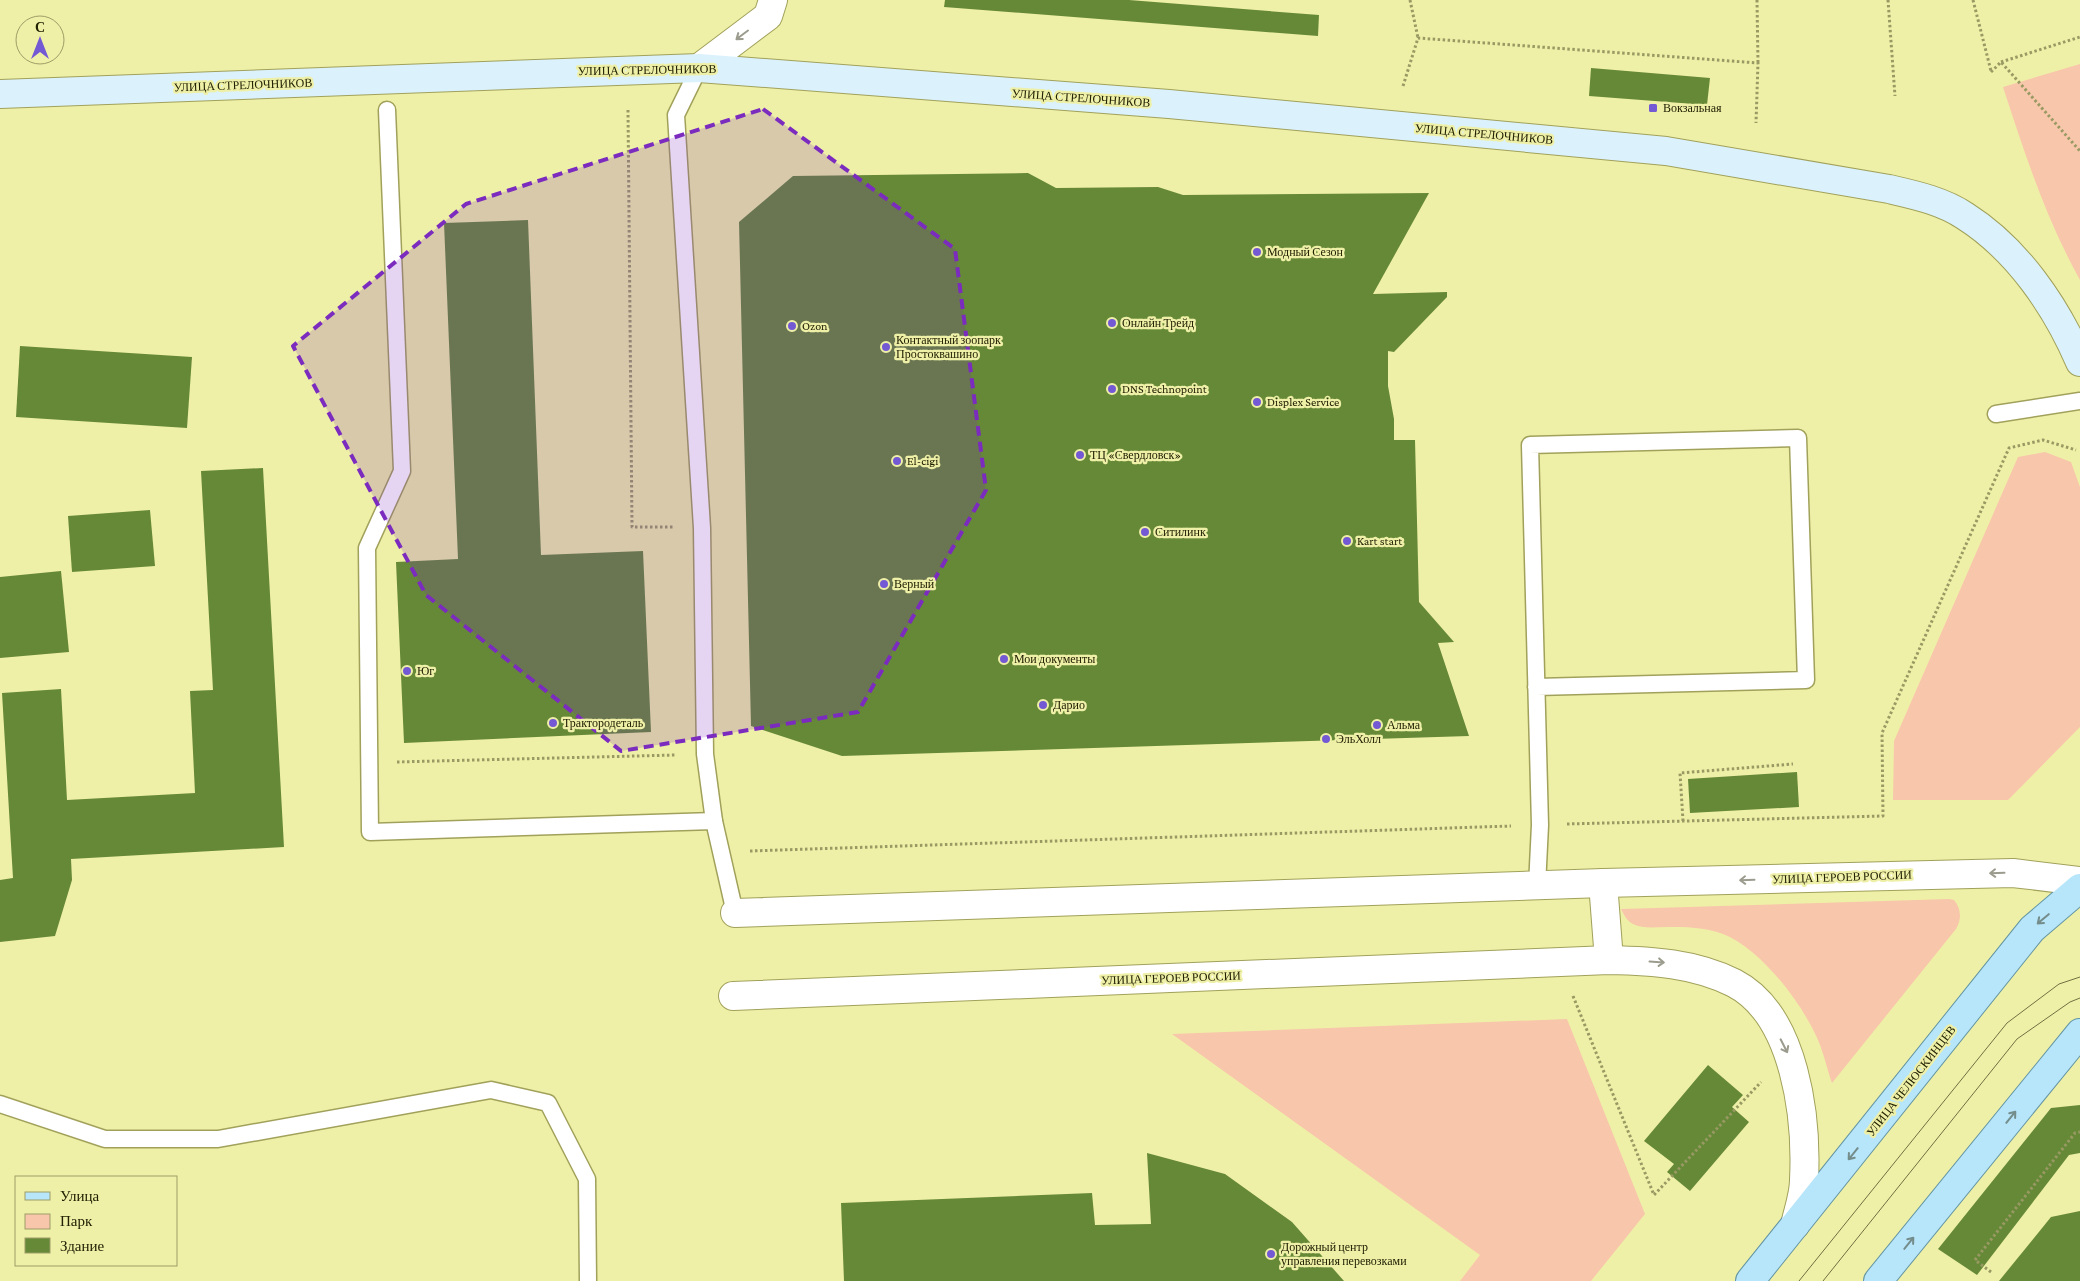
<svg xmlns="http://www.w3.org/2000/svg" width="2080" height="1281" font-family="'Crimson Pro',serif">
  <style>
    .green { fill: #f8c6ab }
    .building { fill: #668938 }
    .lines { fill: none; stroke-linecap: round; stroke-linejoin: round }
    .service-casing { stroke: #a1a15b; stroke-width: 19 }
    .minor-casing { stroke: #a1a15b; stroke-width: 30 }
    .secondary-casing { stroke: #a1a15b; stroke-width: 30 }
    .primary-casing { stroke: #6395a2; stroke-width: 30 }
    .path { stroke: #999a63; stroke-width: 3; stroke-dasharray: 2.5 2.5; stroke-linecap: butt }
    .service { stroke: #fff; stroke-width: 16 }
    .minor { stroke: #fff; stroke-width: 28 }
    .secondary { stroke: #dbf2fd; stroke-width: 28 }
    .primary { stroke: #b7e5fa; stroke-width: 28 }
    .tram { stroke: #6f7042; stroke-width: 1 }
    .oneway { stroke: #9b9b8e }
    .oneway2 { stroke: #748d8b }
    .marked { fill: #7b2cbf; fill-opacity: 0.2; stroke: #7b2cbf; stroke-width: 4; stroke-dasharray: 10 6; stroke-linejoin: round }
    .poi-dot { fill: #7359d3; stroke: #eff0a7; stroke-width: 2 }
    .labels { text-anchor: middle; stroke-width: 4.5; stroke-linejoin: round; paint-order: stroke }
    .street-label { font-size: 12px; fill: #212104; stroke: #eff0a7 }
    .poi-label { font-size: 12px; fill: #212104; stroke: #eff0a7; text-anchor: start }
  </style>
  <rect width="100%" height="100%" fill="#eff0a7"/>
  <g class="green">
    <path d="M2080 64V280C2045 217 2025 154 2003 87Z"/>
    <path d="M2045 452 2071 462 2080 487V727L2008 800H1893L1894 741 2018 457Z"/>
    <path d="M1949 899 1954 900C1961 908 1962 919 1956 929L1832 1083C1827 1069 1824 1054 1818 1040 1802 1003 1761 949 1723 934 1705 927 1685 927 1667 927 1656 927 1643 929 1633 924 1627 921 1624 915 1621 909Z"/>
    <path d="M1567 1019 1645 1214 1591 1281H1460L1480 1255 1172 1034Z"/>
  </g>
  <g class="building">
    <path d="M945 0H1129L1319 15 1318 36 944 7Z"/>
    <path d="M1591 68 1710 78 1707 105 1589 96Z"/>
    <path d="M1028 173 1056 188 1158 187 1183 195 1429 193 1373 294 1447 292V297L1394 352 1388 351V386L1394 419V440H1415L1419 602 1454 642 1438 643 1469 736 842 756 751 726 739 222 793 176Z"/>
    <path d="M528 220 541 555 643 551 651 732 404 743 396 562 458 559 444 223Z"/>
    <path d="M20 346 192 357 187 428 16 417Z"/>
    <path d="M263 468 284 847 71 859 72 880 55 936 0 942V880L13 878 2 693 61 689 67 800 195 793 190 691 213 690 201 471Z"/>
    <path d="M150 510 155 566 72 572 68 516Z"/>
    <path d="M61 571 69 652 0 658V577Z"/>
    <path d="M1797 772 1799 807 1690 813 1688 779Z"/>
    <path d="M1708 1065 1743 1095 1732 1107 1749 1122 1690 1191 1667 1172 1674 1164 1644 1141Z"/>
    <path d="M2080 1105V1153L2069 1155 1977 1275 1938 1249 2051 1108Z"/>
    <path d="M1147 1153 1225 1174 1292 1222 1344 1281H844L841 1203 1092 1193 1095 1225 1151 1224Z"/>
    <path d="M2080 1211V1281H1999L2051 1217Z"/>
  </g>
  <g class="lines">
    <defs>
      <g id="service">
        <path d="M699 68 676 115 702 528 705 754 714 821 735 913"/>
        <path d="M387 110 402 471 367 548 370 832 714 821"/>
        <path d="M1996 414 2080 401"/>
        <path d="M1536 687 1806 680 1798 438 1530 445 1540 825 1537 886"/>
        <path d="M0 1104 105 1139H218L491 1090 548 1103 587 1179 588 1281"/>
      </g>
      <g id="minor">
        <path d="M699 68 768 16 773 0"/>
        <path d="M1603 883 1609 960"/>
        <path d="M735 913 1603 883 2013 873 2080 881"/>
        <path d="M733 996 1609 960C1652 961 1694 963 1734 983 1796 1015 1807 1119 1804 1180 1804 1195 1798 1211 1795 1225"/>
      </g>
      <path id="secondary" d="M0 94 699 68 1169 104 1666 151 1889 189C1915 195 1943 201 1965 216 2017 249 2056 306 2080 362"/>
      <g id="primary">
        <path d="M1750 1281 2032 929 2080 888"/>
        <path d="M1878 1281 2080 1033"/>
      </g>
    </defs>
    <use href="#service" class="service-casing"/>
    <use href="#minor" class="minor-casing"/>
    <use href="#secondary" class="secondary-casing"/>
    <use href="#primary" class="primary-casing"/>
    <g class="path">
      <path d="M1410 0 1418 38"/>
      <path d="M1757 0 1758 63"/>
      <path d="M1888 0 1895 96"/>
      <path d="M1973 0 1991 71"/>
      <path d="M2001 62 2080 37"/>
      <path d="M1991 72 2001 62 2080 151"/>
      <path d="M1403 86 1418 38 1758 63 1756 123"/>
      <path d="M628 110 632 527H675"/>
      <path d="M397 762 676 755"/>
      <path d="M1683 821 1680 773 1793 764"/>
      <path d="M1567 824 1883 816 1882 733 2009 448 2043 440 2076 450"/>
      <path d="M750 851 1511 826"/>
      <path d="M1573 996 1654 1195 1761 1082"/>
      <path d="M1991 1272 1975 1260 2075 1133 2080 1132"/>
    </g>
    <use href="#service" class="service"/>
    <use href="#minor" class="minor"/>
    <use href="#secondary" class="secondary"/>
    <use href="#primary" class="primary"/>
    <g class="tram">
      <path d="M1799 1281 2007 1023 2059 984 2080 977"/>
      <path d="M1823 1281 2017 1039 2070 1002 2080 998"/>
    </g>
  </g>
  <defs><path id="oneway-shaft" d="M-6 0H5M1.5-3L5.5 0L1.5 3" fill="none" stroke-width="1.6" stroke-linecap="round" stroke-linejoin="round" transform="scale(1.25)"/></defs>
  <g class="oneway">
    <use href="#oneway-shaft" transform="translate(742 35) rotate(143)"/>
    <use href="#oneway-shaft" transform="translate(1997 873) rotate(178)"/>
    <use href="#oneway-shaft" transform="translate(1747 880) rotate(178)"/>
    <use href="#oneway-shaft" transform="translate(1657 962) rotate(4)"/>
    <use href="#oneway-shaft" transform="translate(1784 1046) rotate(63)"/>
  </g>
  <g class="oneway2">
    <use href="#oneway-shaft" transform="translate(2043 919) rotate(140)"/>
    <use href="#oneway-shaft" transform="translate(2011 1117) rotate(-51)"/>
    <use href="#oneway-shaft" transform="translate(1853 1154) rotate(129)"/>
    <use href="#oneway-shaft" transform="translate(1909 1243) rotate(-51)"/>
  </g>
  <path class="marked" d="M763 109 955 249 986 490 858 712 621 751 426 595 293 346 466 204Z"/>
  <g class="poi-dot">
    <rect x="1648" y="103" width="10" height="10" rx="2.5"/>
    <circle cx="1257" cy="252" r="5"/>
    <circle cx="1112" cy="323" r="5"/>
    <circle cx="792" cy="326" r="5"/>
    <circle cx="886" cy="347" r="5"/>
    <circle cx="1112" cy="389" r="5"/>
    <circle cx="1257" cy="402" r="5"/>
    <circle cx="1080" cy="455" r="5"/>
    <circle cx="897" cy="461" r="5"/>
    <circle cx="1145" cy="532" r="5"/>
    <circle cx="1347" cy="541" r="5"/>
    <circle cx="884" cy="584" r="5"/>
    <circle cx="1004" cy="659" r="5"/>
    <circle cx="407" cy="671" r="5"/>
    <circle cx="1043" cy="705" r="5"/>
    <circle cx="553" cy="723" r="5"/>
    <circle cx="1377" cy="725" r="5"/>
    <circle cx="1326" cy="739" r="5"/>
    <circle cx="1271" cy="1254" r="5"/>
  </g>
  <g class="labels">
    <g class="street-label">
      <text transform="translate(647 70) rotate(-1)" y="4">УЛИЦА СТРЕЛОЧНИКОВ</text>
      <text transform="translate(243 85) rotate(-2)" y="4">УЛИЦА СТРЕЛОЧНИКОВ</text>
      <text transform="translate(1081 98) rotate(4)" y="4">УЛИЦА СТРЕЛОЧНИКОВ</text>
      <text transform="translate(1484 134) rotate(5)" y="4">УЛИЦА СТРЕЛОЧНИКОВ</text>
      <text transform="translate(1842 877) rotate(-2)" y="4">УЛИЦА ГЕРОЕВ РОССИИ</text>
      <text transform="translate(1171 978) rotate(-2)" y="4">УЛИЦА ГЕРОЕВ РОССИИ</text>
      <text transform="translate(1911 1081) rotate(-52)" y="4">УЛИЦА ЧЕЛЮСКИНЦЕВ</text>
    </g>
    <g class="poi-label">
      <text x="1663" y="112">Вокзальная</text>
      <text x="1267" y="256">Модный Сезон</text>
      <text x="1122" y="327">Онлайн Трейд</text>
      <text x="802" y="330">Ozon</text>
      <text x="896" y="344">Контактный зоопарк<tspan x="896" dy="14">Простоквашино</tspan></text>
      <text x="1122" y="393">DNS Technopoint</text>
      <text x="1267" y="406">Displex Service</text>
      <text x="1090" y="459">ТЦ «Свердловск»</text>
      <text x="907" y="465">El-cigi</text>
      <text x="1155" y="536">Ситилинк</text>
      <text x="1357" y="545">Kart start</text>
      <text x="894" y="588">Верный</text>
      <text x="1014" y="663">Мои документы</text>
      <text x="417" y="675">Юг</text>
      <text x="1053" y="709">Дарио</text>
      <text x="563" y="727">Трактородеталь</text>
      <text x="1387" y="729">Альма</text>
      <text x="1336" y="743">ЭльХолл</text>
      <text x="1281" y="1251">Дорожный центр<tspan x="1281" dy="14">управления перевозками</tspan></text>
    </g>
  </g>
  <rect x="15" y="1176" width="162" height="90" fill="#eff0a7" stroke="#9d9d66"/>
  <rect x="25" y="1192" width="25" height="8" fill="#b7e5fa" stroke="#9d9d66"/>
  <text x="60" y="1201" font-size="15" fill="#212104">Улица</text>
  <rect x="25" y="1214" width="25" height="15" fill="#f8c6ab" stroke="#9d9d66"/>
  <text x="60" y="1226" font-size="15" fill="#212104">Парк</text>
  <rect x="25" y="1238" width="25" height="15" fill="#668938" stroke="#9d9d66"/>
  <text x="60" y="1251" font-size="15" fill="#212104">Здание</text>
  <g transform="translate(40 40)"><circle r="24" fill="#eff0a7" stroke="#9d9d66"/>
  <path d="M0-4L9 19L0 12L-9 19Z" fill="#7359d3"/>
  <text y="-8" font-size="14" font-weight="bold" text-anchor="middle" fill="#212104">С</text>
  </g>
</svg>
